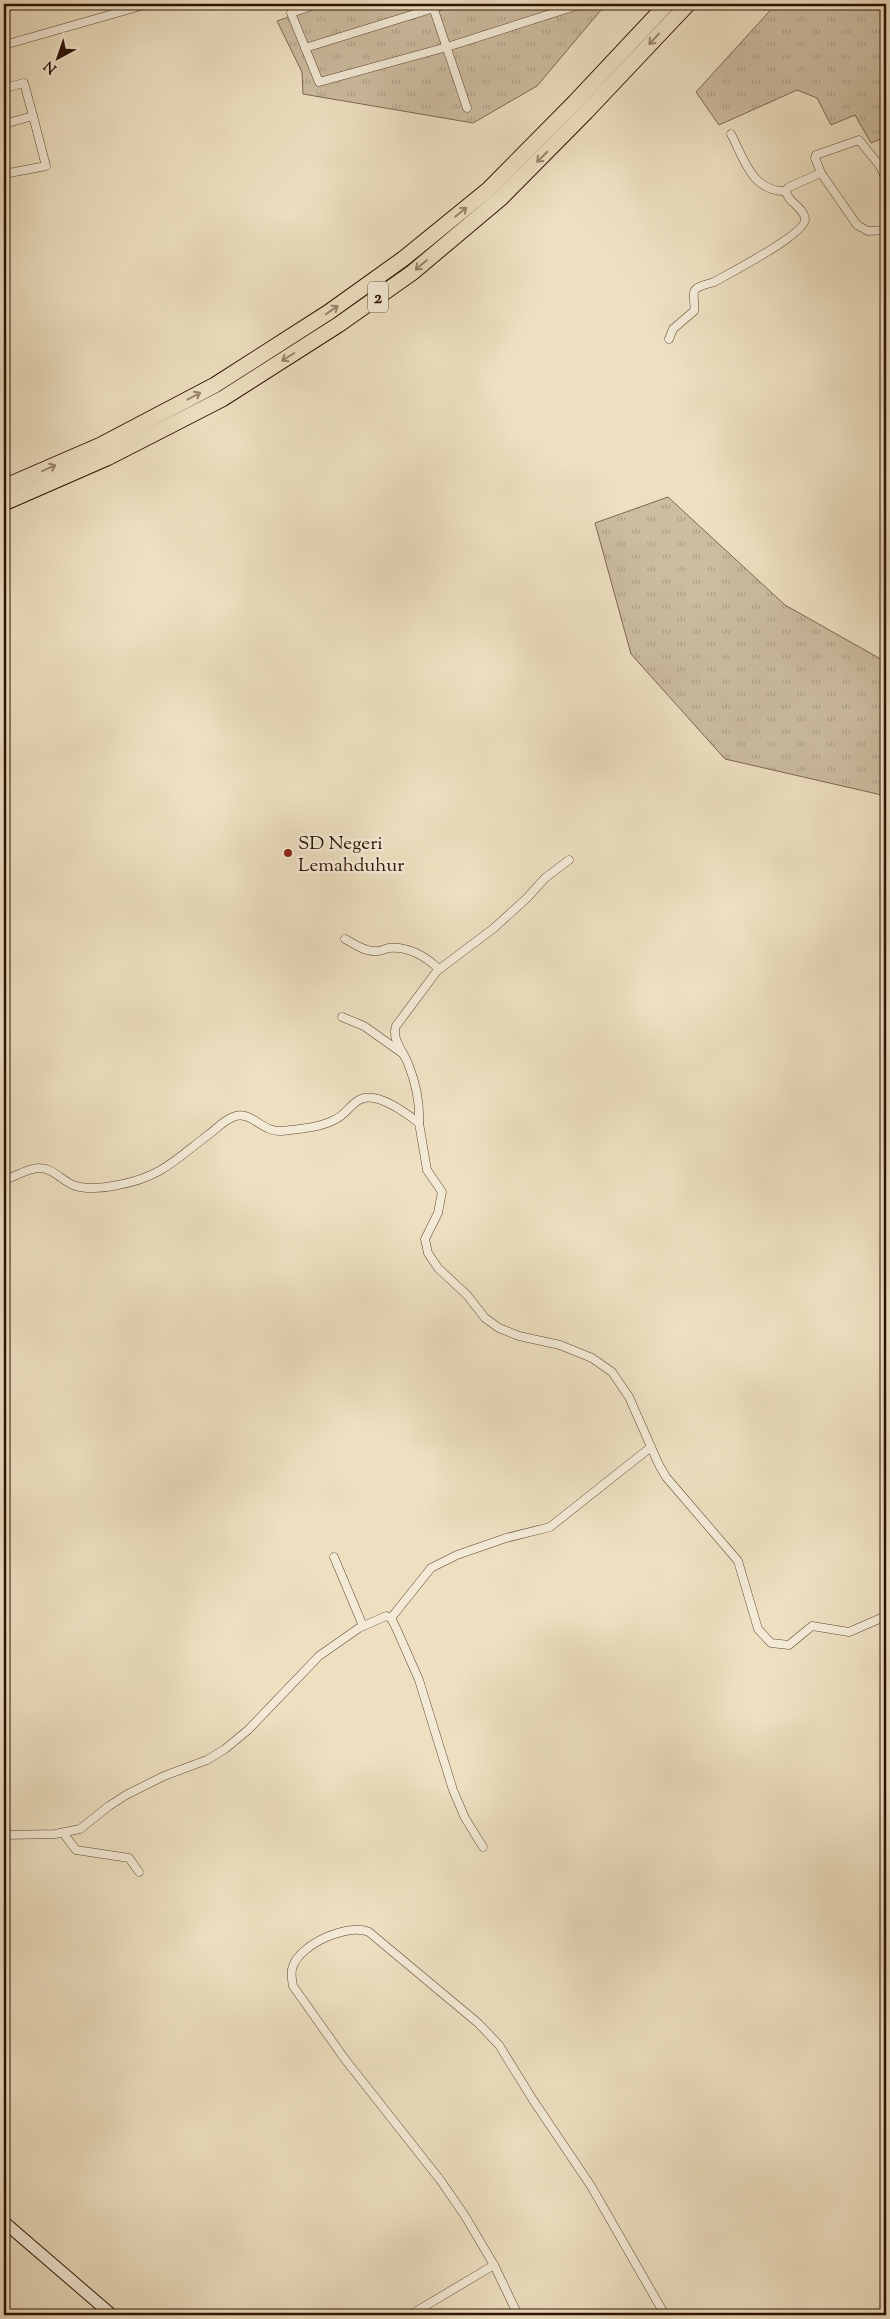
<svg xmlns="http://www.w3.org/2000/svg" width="890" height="2319" font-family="'Sorts Mill Goudy',serif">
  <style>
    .grass { fill: url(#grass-tufts); stroke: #7c6752 }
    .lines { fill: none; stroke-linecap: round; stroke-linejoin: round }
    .street-casing { stroke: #5d4532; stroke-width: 9 }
    .secondary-casing { stroke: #2d1203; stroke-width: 13 }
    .highway-casing { stroke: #2d1203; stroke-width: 17 }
    .street { stroke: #f3ead6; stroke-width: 8 }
    .secondary { stroke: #f3ead6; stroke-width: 11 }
    .highway { stroke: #eddfc0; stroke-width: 15 }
    .oneway { stroke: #97836b }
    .poi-dot { fill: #8f2418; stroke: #f3ead6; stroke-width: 2 }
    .labels { text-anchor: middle; stroke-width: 5; stroke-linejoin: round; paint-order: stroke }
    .shield { fill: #f3ead6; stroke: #685342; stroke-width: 1 }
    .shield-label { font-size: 18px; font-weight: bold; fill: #2d1203 }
    .poi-label { font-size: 19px; fill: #2d1203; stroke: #f3ead6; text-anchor: start }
  </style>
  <defs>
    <pattern id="grass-tufts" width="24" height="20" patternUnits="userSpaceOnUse" patternTransform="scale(1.25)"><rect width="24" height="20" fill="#ccbca0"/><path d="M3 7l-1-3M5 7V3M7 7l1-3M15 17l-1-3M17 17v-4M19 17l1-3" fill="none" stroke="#b0a188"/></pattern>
  </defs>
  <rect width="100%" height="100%" fill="#eddfc0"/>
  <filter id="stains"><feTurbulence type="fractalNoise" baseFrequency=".004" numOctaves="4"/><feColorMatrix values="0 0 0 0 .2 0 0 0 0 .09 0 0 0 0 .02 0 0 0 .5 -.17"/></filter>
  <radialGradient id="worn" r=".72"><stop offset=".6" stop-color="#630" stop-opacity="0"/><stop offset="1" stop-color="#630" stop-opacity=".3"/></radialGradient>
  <g class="grass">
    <path d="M327 4H606L537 86 473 123 303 94 302 72 277 21Z"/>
    <path d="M776 4H886V137L871 143 855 115 831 125 817 98 797 90 719 125 696 92Z"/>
    <path d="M668 497 785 605 886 662V796L725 759 631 654 595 523Z"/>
  </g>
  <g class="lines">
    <defs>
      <g id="street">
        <path d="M317 4 291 13 319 82 447 47 582 4"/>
        <path d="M432 4 467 108"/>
        <path d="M4 45 148 4"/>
        <path d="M305 48 447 4"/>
        <path d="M4 88 24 83 33 116"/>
        <path d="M4 124 33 116 46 166 4 174"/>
        <path d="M731 134C744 159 752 192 786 191"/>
        <path d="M821 173 857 225 868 231 886 230"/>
        <path d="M669 339 673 329 694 311C696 305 691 293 696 289 700 285 709 284 714 282 728 274 806 234 805 219 804 207 787 202 786 191L789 187 821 173 815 158 816 155 859 140 880 166 886 179"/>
        <path d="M345 939C354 944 364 951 374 951 379 952 384 949 389 948 409 946 425 956 439 969"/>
        <path d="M342 1017 364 1026 402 1053"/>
        <path d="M419 1123C420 1103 416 1084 409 1066 405 1053 391 1040 396 1026L437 971 494 928 527 898 545 878 569 860"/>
        <path d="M4 1180C15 1177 28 1168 39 1168 53 1168 61 1180 73 1185 85 1190 105 1188 118 1185 161 1177 175 1160 208 1135 216 1129 223 1121 233 1117 250 1109 263 1133 281 1131 299 1129 320 1128 336 1119 345 1115 350 1105 359 1100 376 1090 406 1113 419 1123L427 1170 442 1192 438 1213 425 1239 428 1253 438 1268 467 1295 485 1318 499 1328 519 1336 560 1345 592 1358 612 1372 629 1397 659 1465 666 1477 738 1561 758 1629 771 1643 789 1645 812 1626 849 1632 886 1616"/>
        <path d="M334 1557 363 1626"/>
        <path d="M391 1618 431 1568 457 1555 506 1538 550 1527 651 1447"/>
        <path d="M64 1834 76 1850 129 1858 139 1872"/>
        <path d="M4 1835 55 1834 80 1829 109 1806 126 1795 164 1776 207 1760 225 1749 248 1730 319 1656 359 1628 386 1616 391 1618 397 1630 419 1680 453 1790 465 1818 483 1847"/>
        <path d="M410 2315 494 2265"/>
        <path d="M518 2315 494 2265 465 2216 441 2181 344 2058 293 1986C292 1979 290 1973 293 1966 301 1944 347 1923 369 1932L478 2023 499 2045 533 2100 591 2186 665 2315"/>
      </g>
      <path id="secondary" d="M4 2222 112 2315"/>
      <g id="highway">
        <path d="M4 487 101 445 215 385 329 312 403 259 489 189 575 102 667 4"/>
        <path d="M4 503 107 458 222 399 338 325 413 272 501 198 586 112 688 4"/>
      </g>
    </defs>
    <use href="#street" class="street-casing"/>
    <use href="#secondary" class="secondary-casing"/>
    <use href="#highway" class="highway-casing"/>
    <use href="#street" class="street"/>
    <use href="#secondary" class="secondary"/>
    <use href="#highway" class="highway"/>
  </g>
  <defs><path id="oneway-shaft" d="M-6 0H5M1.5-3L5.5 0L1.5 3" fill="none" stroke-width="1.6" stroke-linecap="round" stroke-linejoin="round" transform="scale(1.25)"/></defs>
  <g class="oneway">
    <use href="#oneway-shaft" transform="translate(654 39) rotate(133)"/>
    <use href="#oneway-shaft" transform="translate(542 157) rotate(135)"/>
    <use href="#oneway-shaft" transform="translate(461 212) rotate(-39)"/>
    <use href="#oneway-shaft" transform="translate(421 265) rotate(140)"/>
    <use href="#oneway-shaft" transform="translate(332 310) rotate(-35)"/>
    <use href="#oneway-shaft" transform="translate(288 357) rotate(148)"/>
    <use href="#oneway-shaft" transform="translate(194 396) rotate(-28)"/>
    <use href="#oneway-shaft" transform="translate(49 468) rotate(-24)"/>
  </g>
  <circle class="poi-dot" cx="288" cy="853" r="5"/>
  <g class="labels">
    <rect class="shield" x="368" y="281.5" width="20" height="31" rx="4"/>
    <g class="shield-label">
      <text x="378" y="303">2</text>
    </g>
    <g class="poi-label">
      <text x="298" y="849">SD Negeri<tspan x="298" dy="22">Lemahduhur</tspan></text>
    </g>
  </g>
  <rect width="890" height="2319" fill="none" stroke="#eddfc0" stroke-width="20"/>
  <rect x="5" y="5" width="880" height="2309" fill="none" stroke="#2d1203" stroke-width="2.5"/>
  <rect x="10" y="10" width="870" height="2299" fill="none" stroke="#2d1203"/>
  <g transform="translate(58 58) rotate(220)" stroke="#f3ead6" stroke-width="4" paint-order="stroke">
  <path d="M0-4L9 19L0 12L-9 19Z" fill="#2d1203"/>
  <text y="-8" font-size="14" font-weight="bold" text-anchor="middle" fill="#2d1203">N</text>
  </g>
  <rect width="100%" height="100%" filter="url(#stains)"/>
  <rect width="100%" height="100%" fill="url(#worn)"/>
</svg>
